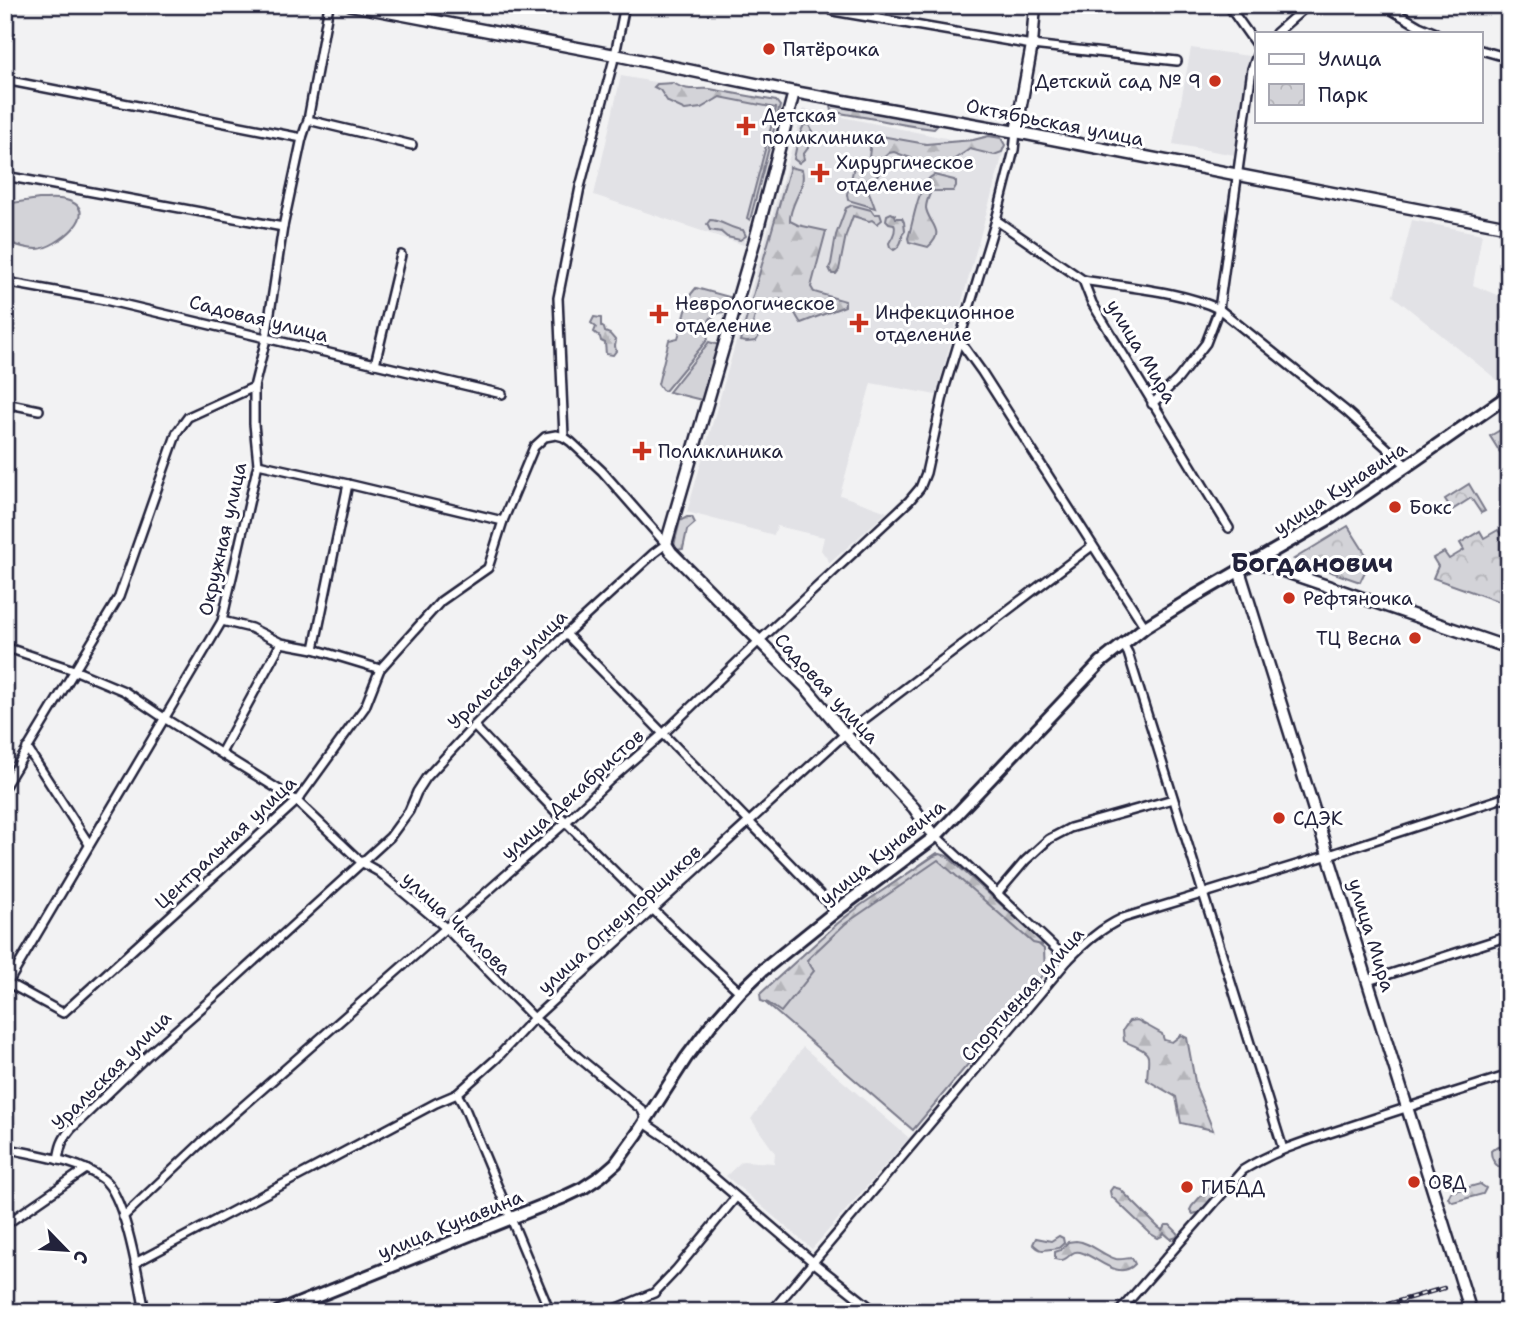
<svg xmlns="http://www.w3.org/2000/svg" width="1514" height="1317" font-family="'Shantell Sans',sans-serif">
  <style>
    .built { fill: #e2e2e6 }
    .grass { fill: #d3d3d8; stroke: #7a7a8a; stroke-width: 2 }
    .forest { fill: url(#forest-firs); stroke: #7a7a8a; stroke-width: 2 }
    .park { fill: url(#park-crowns); stroke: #7a7a8a; stroke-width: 2 }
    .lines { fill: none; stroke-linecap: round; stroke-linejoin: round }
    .street-casing { stroke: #22223b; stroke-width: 12 }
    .secondary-casing { stroke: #22223b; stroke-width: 15 }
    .primary-casing { stroke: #22223b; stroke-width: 16 }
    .street { stroke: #fff; stroke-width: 7 }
    .secondary { stroke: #fff; stroke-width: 10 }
    .primary { stroke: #fff; stroke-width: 10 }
    .rail-casing { stroke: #22223b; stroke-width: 4.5 }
    .rail { stroke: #fff; stroke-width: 2; stroke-dasharray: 5; stroke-linecap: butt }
    .poi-dot { fill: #c8321e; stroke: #fff; stroke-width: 2.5 }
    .labels { text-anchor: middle; stroke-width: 6; stroke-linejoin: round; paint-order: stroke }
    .poi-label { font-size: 19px; fill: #22223b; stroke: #fff; text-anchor: start }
    .street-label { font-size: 19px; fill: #22223b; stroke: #fff }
    .district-label { font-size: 26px; font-weight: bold; fill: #22223b; stroke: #fff }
  </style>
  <defs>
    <pattern id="forest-firs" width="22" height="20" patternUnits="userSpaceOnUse" patternTransform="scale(1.75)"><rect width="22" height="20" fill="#d3d3d8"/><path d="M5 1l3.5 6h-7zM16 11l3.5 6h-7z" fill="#b5b5ba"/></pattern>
    <pattern id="park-crowns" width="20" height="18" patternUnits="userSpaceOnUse" patternTransform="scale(1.75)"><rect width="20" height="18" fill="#d3d3d8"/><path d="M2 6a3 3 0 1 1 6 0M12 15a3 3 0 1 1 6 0" fill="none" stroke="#b5b5ba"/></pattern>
  </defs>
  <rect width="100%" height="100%" fill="#f2f2f3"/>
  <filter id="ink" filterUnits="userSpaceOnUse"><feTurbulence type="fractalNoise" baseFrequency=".0143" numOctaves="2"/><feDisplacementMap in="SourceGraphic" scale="14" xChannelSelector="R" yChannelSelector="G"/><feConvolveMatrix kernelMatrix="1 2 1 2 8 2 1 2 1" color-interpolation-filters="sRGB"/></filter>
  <g filter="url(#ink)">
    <g class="built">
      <path d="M1191 48 1249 56 1235 155 1173 144Z"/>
      <path d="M621 76 782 105 744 245 594 195Z"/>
      <path d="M803 109 1004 150 936 395 871 383 840 495 887 512 830 563 821 550 824 537 777 526 774 535 687 512Z"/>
      <path d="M1412 220 1482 234 1473 285 1497 295 1509 309V378L1501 383 1393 296Z"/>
      <path d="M803 1047 909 1138 812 1249 726 1176 742 1161 774 1163 775 1153 751 1119Z"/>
    </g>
    <g class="grass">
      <path d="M858 163H861L885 168 872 180 867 179 863 183 851 180 854 166Z"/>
      <path d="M850 183 862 185 864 191 869 192 875 208 848 200 847 194Z"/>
      <path d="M39 199C48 199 58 198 66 200 105 210 56 249 37 249 26 249 15 245 5 241V204Z"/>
      <path d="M696 288 733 298 724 312C709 314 704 325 708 339L665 391 662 390 658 384 669 340 678 338 691 294Z"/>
      <path d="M709 342 722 346 706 401 669 392Z"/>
      <path d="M937 853 1044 949 1045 972 913 1130 761 999 844 918Z"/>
    </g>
    <g class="forest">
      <path d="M673 83C688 92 694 88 710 89L776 101 780 106 750 220 747 218 776 108 720 97 701 108 685 110 668 102 660 90 654 87 657 84Z"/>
      <path d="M833 102 936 121 937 126 934 129C915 127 894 123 875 119 860 116 846 115 832 111L831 106Z"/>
      <path d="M804 125H809L812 131 808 139V148L803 155 804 159 799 163 794 159C796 148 798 135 804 125Z"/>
      <path d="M874 136H881L926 144 973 140 989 136 1001 138 1005 145 1002 152 994 155 970 149 953 160 944 162 919 161 894 152 889 153 880 161 869 157 871 140Z"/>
      <path d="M790 167 802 170C807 188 789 204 790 221L798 225 826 231 811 287 814 292 845 301V306L801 323C794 314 792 302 780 299L773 309 757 308 751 331 758 333 759 336 756 341 747 342 740 341Z"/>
      <path d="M934 175 954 180 956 182V186L953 191H931C929 196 926 202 926 208 928 223 947 231 928 247L909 242 908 238C914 220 918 183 934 175Z"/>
      <path d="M852 205 871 210 874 214H880L882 220 877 224 872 220 869 221 853 216 846 235 839 270 836 274H832L829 268 831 264 836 235 846 208Z"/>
      <path d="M891 213 895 215 896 218H902L904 222 905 231 902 235C903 240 899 248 894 250L890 247 889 243C893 237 897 230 894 224L889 223 886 220 887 215Z"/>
      <path d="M710 220C722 220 730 229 743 230L746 236 740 240 727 237 721 232 710 230 707 224Z"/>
      <path d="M594 317 601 318V326L604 328 605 332 610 334 616 341 615 346 616 351 613 355 606 354 605 343 601 341 600 337 594 332 596 327 591 323Z"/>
      <path d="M687 517H692L695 523 687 530 683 549 677 550 674 547C675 538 678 530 680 521Z"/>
      <path d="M940 854 947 856 1041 941 1042 945 1033 943 938 860 845 924 807 960 814 971 781 1012 768 1003 761 1001 760 994 837 924 861 905 934 856Z"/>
      <path d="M1137 1020 1162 1034 1164 1040 1172 1042 1181 1035 1187 1038 1196 1087 1213 1130 1181 1123 1176 1097 1147 1080C1147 1075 1149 1059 1148 1057 1147 1049 1131 1045 1124 1041L1123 1030 1129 1021Z"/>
      <path d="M1509 1143V1170C1498 1169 1491 1162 1491 1151L1496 1147Z"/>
      <path d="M1480 1184 1486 1188 1483 1194 1453 1202 1448 1198 1451 1192Z"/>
      <path d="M1113 1187 1120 1189 1158 1227 1162 1230 1166 1225H1170L1178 1233 1177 1237 1171 1239 1164 1233 1162 1236 1158 1238 1151 1234 1111 1196 1110 1191Z"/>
      <path d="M1208 1188 1214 1189V1196L1200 1212 1193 1214 1190 1210 1192 1206Z"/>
      <path d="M1059 1236 1063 1238 1064 1243C1058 1249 1059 1248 1051 1249 1042 1250 1041 1252 1033 1244L1036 1238 1051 1241Z"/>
      <path d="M1076 1241C1091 1242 1102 1255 1116 1259 1121 1260 1127 1258 1132 1258L1135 1264C1119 1281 1098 1258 1083 1253 1068 1247 1071 1264 1055 1259V1252L1061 1250 1068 1242Z"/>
    </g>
    <g class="park">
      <path d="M1509 425V467L1490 436Z"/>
      <path d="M1469 484 1485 511 1481 513 1471 498 1452 510 1445 499Z"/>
      <path d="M1348 526 1370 561 1360 582 1294 559Z"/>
      <path d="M1498 530 1509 546V605L1433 578 1438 566 1433 558 1444 552 1449 559 1464 550 1460 543 1480 531 1484 538Z"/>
    </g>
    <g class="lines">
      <defs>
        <g id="street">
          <path d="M1228 5 1257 46"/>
          <path d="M1383 5 1419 26 1436 33"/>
          <path d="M833 11 1032 45 1177 61"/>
          <path d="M1276 33 1308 5"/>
          <path d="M1481 50 1509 58"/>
          <path d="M5 80 302 138"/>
          <path d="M308 120 412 145"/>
          <path d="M5 176 283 227"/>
          <path d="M996 220 1083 280 1092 303 1229 528"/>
          <path d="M1083 280C1124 287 1182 291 1219 309L1346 411 1407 466"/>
          <path d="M5 282 105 300 502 394"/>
          <path d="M959 340 982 372 1145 627"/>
          <path d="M375 364 401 255"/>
          <path d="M5 403 39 410"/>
          <path d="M1152 404 1178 379 1206 343 1219 309 1252 69 1257 55"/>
          <path d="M564 437 558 298 580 187 615 55 625 5"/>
          <path d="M258 464 348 484 503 521"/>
          <path d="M222 621 251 628 281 643 314 649 380 669"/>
          <path d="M566 634 836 911"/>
          <path d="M1123 644 1128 653 1283 1149"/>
          <path d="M5 647 74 670 124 691 164 718 297 801 361 862 379 872 446 928 534 1018 578 1057 642 1110 649 1126 670 1140 813 1262 876 1312"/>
          <path d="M314 649 348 484"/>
          <path d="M474 726C560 817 647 907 740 992"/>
          <path d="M27 748 89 844"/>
          <path d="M221 753 281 643"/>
          <path d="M5 786 119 597 177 432 188 417 254 387"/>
          <path d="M936 836 1068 960"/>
          <path d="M997 894 1025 861 1049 839 1070 828 1173 799"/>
          <path d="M1368 981 1509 936"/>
          <path d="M8 983 63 1013 297 801 365 707 380 669 441 601 488 568 503 521 529 459 534 447 545 437 556 435 564 437 571 442 602 471 666 544 654 553 566 634 474 726 426 778 417 792 409 811 390 837 223 989 149 1054 71 1129C62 1139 60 1147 58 1160"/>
          <path d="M5 988 222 621 258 464 254 424V387L266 339 283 227 302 138 308 120 329 5"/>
          <path d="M457 1094 464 1106 550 1312"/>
          <path d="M5 1148C35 1155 78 1160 103 1179 126 1196 139 1282 145 1312"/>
          <path d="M123 1217 201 1143 446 928 565 823 610 780 664 733 759 641 909 501 920 488 926 473 945 387 996 220 1014 150 1016 132"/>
          <path d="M5 1225 86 1169"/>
          <path d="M135 1263 436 1103 457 1094 496 1059 534 1018 845 734 1092 546"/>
          <path d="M608 1312 654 1293 676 1270 736 1197"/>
          <path d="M771 1312 1068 960C1086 942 1100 929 1123 918L1329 855 1509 796"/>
          <path d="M1119 1312 1243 1170C1275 1150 1312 1139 1348 1127 1402 1109 1455 1092 1509 1075"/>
        </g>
        <g id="secondary">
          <path d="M351 5 615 55 794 92 1016 132 1509 227"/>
          <path d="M794 92 756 236 666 544 671 552 807 689 845 734 914 808 927 827 936 836"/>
          <path d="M1016 132 1032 45 1035 5"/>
          <path d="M1254 561 1509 648"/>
          <path d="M1239 570 1471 1312"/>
        </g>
        <path id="primary" d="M278 1312 564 1197 583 1188 601 1176 616 1163 637 1134 686 1058 710 1026 740 992 763 970 836 911 936 836 1101 662 1145 627 1192 598 1332 517 1407 466 1509 395"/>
      </defs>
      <use href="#street" class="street-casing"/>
      <use href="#secondary" class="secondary-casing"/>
      <use href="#primary" class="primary-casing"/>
      <use href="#street" class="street"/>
      <use href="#secondary" class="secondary"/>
      <use href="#primary" class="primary"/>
      <defs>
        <path id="rail" d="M1373 1312 1385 1305 1444 1288"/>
      </defs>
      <use href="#rail" class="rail-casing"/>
      <use href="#rail" class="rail"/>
    </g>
  </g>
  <g class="poi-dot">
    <circle cx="769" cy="49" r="7"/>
    <circle cx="1215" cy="81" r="7"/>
    <path d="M742.5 115.5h7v7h7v7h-7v7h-7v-7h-7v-7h7z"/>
    <path d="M816.5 162.5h7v7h7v7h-7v7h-7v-7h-7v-7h7z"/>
    <path d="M655.5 303.5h7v7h7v7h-7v7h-7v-7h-7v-7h7z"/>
    <path d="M855.5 312.5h7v7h7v7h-7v7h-7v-7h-7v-7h7z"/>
    <path d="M638.5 440.5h7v7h7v7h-7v7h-7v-7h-7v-7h7z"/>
    <circle cx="1395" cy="507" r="7"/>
    <circle cx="1289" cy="598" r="7"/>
    <circle cx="1415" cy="638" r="7"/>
    <circle cx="1279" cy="818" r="7"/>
    <circle cx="1414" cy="1182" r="7"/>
    <circle cx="1187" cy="1187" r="7"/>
  </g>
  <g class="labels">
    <g class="poi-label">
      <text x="783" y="56">Пятёрочка</text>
      <text x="1201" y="88" text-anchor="end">Детский сад № 9</text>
      <text x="762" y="122">Детская<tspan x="762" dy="22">поликлиника</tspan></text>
      <text x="836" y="169">Хирургическое<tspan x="836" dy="22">отделение</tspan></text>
      <text x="675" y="310">Неврологическое<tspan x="675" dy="22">отделение</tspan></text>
      <text x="875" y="319">Инфекционное<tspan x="875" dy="22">отделение</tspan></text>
      <text x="658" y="458">Поликлиника</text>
      <text x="1409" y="514">Бокс</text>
      <text x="1303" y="605">Рефтяночка</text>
      <text x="1401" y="645" text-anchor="end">ТЦ Весна</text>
      <text x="1293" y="825">СДЭК</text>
      <text x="1428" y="1189">ОВД</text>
      <text x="1201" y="1194">ГИБДД</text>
    </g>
    <g class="street-label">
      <text transform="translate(1055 122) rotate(11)" y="7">Октябрьская улица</text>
      <text transform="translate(259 318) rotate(14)" y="7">Садовая улица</text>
      <text transform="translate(1142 351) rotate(59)" y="7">улица Мира</text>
      <text transform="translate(1340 488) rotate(-33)" y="7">улица Кунавина</text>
      <text transform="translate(222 539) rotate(-77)" y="7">Окружная улица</text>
      <text transform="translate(507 669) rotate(-45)" y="7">Уральская улица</text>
      <text transform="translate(827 688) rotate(47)" y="7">Садовая улица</text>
      <text transform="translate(572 794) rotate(-42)" y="7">улица Декабристов</text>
      <text transform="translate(225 842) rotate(-43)" y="7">Центральная улица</text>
      <text transform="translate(882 852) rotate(-39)" y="7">улица Кунавина</text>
      <text transform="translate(619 919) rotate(-42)" y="7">улица Огнеупорщиков</text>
      <text transform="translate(457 923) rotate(43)" y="7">улица Чкалова</text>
      <text transform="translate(1372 935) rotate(73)" y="7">улица Мира</text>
      <text transform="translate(1022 994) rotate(-48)" y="7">Спортивная улица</text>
      <text transform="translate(111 1070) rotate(-45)" y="7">Уральская улица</text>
      <text transform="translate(450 1224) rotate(-22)" y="7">улица Кунавина</text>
    </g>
    <g class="district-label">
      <text x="1312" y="572">Богданович</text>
    </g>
  </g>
  <rect width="1514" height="1317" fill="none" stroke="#fff" stroke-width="28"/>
  <rect x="14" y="14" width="1486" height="1289" fill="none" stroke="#22223b" stroke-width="2.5" filter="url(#ink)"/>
  <rect x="1255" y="32" width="228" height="91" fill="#ffffff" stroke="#a7a7b1" stroke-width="2"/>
  <rect x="1269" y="54" width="35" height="10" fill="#ffffff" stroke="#a7a7b1" stroke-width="2"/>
  <text x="1318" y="66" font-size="21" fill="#22223b">Улица</text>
  <rect x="1269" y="84" width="35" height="21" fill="url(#park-crowns)" stroke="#a7a7b1" stroke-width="2"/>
  <text x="1318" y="102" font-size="21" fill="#22223b">Парк</text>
  <g transform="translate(66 1250) rotate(115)" stroke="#ffffff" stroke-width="5" paint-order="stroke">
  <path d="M0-5L12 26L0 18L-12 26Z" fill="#22223b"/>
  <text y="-10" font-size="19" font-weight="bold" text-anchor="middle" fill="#22223b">С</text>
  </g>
</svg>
